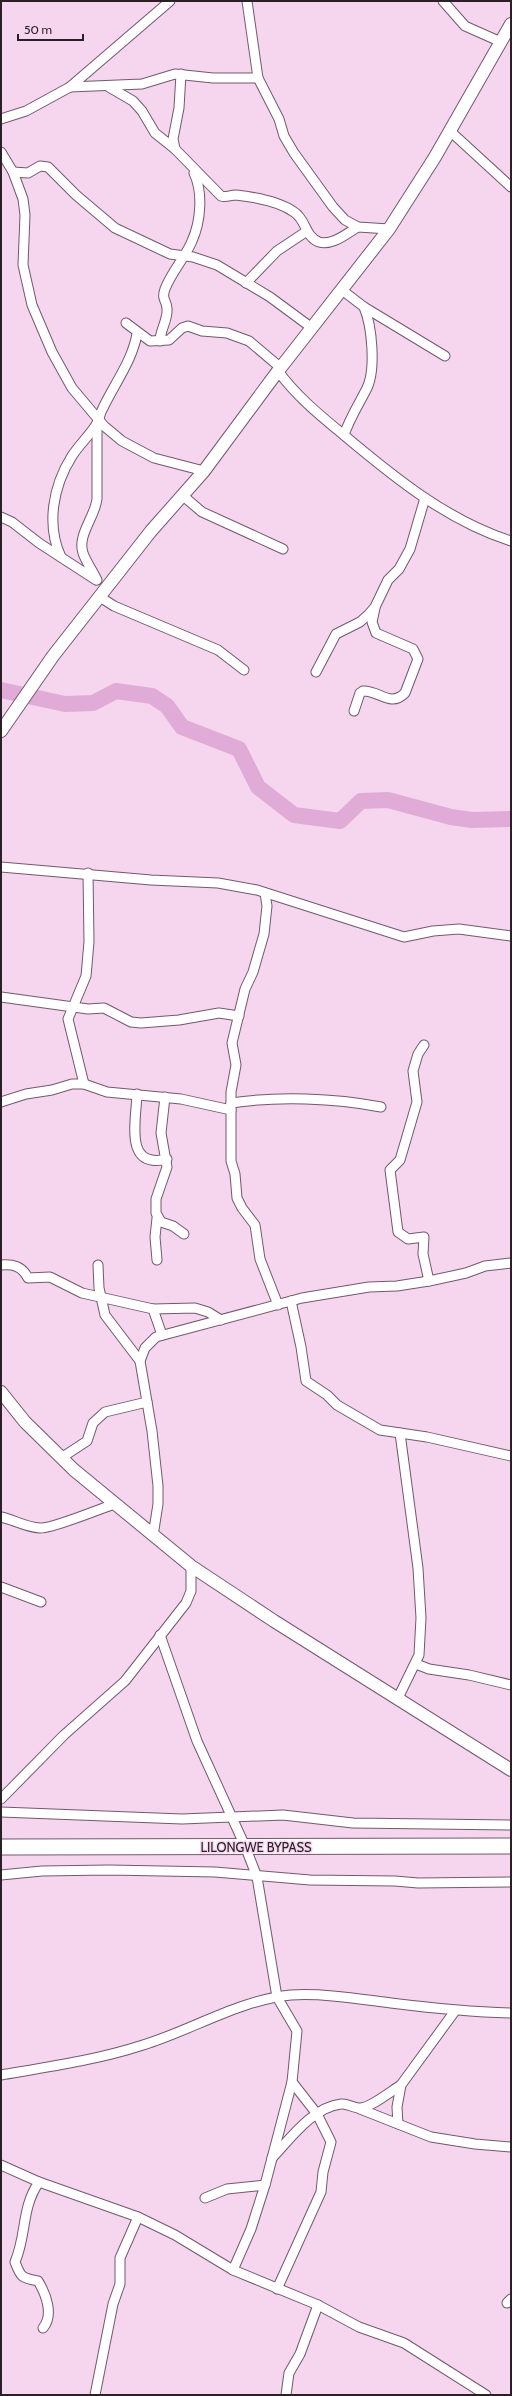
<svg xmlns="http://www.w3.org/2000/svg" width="512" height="2396" font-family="Cabin,sans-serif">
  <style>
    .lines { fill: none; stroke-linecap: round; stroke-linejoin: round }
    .river { stroke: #e0abd6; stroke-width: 16 }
    .minor-casing { stroke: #73586d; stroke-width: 11 }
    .tertiary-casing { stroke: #73586d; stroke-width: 14 }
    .primary-casing { stroke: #73586d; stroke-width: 17 }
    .minor { stroke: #fff; stroke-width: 9 }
    .tertiary { stroke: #fff; stroke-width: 12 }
    .primary { stroke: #fff; stroke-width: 15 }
    .labels { text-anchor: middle; stroke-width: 3; stroke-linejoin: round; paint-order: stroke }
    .street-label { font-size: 13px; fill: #2b2028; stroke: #f5d6ee }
  </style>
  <rect width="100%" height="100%" fill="#f5d6ee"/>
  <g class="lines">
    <path class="river" d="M1 690 65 704 93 703 116 691 152 696 167 706 182 727 239 749 258 787 294 815 340 821 361 801 388 800 451 817 472 820 511 819"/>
    <defs>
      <g id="minor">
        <path d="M247 1 258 78 279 119 284 136 294 153 333 207 345 220 358 227 389 229"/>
        <path d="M443 1 465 26 501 42"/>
        <path d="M70 87 170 1"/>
        <path d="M109 87 133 101 142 111 155 133 175 149 221 196C226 198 230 195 236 195 254 197 279 201 294 212 306 219 305 237 319 242 333 246 347 233 358 227"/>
        <path d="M1 119 26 111 70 87 142 84 175 74 213 78H258"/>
        <path d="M450 131 511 187"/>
        <path d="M175 149 173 139 179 108 181 74"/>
        <path d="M1 152 13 172 23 199 25 215 23 265 32 305 52 352 72 388 104 426 122 441 154 458 204 471"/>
        <path d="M13 172 28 173 40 166 48 167 76 195 115 228 170 254 193 257 217 265 270 297 312 328"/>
        <path d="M246 283 277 251 307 231"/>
        <path d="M342 290 364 307 445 356"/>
        <path d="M126 323 150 341 169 340 182 328 188 326 202 331 227 333 249 341 281 368"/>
        <path d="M160 341C160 330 168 320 167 309 167 300 161 300 165 289 172 271 185 258 192 241 201 221 203 192 194 173"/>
        <path d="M278 371C297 397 321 416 345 436 395 478 448 521 511 541"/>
        <path d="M97 424V499C95 517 77 535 83 553 86 562 93 571 97 580"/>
        <path d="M344 435C350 418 359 404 367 388 376 369 372 326 364 307"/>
        <path d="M182 495 202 512 283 549"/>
        <path d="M1 517 12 522 39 543 96 580"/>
        <path d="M61 557C46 525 53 486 72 456 79 445 89 436 96 425 99 420 100 413 103 408 115 383 132 361 137 334"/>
        <path d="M100 597 114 606 218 650 244 670"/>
        <path d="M316 672 336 634 360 622 369 614 375 607 388 580 399 569 410 549 425 498"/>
        <path d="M354 711 360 693 363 691C379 690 390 708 405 693L418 659 413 649 376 633 372 622 375 608"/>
        <path d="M1 867 151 880 218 883 257 890 404 937 433 931 459 929 511 936"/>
        <path d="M265 893 267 906 264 934 253 972 245 989 232 1043 236 1065 231 1092V1161L235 1174 237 1198 242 1208 255 1225 260 1259 278 1305"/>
        <path d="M1 997 88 1009 104 1008 131 1022 141 1023 179 1020 219 1013 239 1016"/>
        <path d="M424 1045 418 1054 413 1071 417 1102 400 1160 390 1170 398 1232 408 1239 424 1237 423 1254 429 1281"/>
        <path d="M84 1084 68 1019 86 976 89 942 88 873"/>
        <path d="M137 1094C136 1122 124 1169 167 1159"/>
        <path d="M165 1097 161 1133 167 1167 156 1199V1213L161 1222 173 1226 184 1234"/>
        <path d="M1 1102 26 1094 52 1090 72 1084H84L107 1092 181 1099 231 1110"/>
        <path d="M231 1103C278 1096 334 1098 381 1107"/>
        <path d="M157 1260 155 1237 157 1218"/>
        <path d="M1 1265C13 1264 22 1266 28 1278L50 1277 82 1293 153 1309 195 1308 208 1312 221 1320"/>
        <path d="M98 1265 99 1288 105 1315 140 1361"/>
        <path d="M291 1301 301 1347 306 1381 327 1395 337 1405 380 1430 427 1437 511 1456"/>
        <path d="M153 1309 162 1335"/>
        <path d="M61 1458 87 1441 93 1423 105 1412 147 1402"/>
        <path d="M1 1517C15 1520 25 1527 40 1528 51 1529 100 1509 114 1504"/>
        <path d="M153 1536 158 1504V1486L152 1431 140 1361 145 1348 156 1337 302 1298 369 1287 397 1286 429 1281 466 1273 485 1266 511 1263"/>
        <path d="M1 1587 41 1602"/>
        <path d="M160 1635 197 1741 245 1846 257 1877 277 1997 297 2031 292 2082 265 2185 251 2229 233 2270"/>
        <path d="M416 1664 429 1669 469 1675 511 1685"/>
        <path d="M398 1698 419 1655 421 1618 418 1568 400 1433"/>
        <path d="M1 1799 64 1735 125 1681 186 1603 191 1591V1566"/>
        <path d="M1 1812 182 1819 283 1815 353 1823 511 1825"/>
        <path d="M1 1875 42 1871 109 1870 215 1872 310 1880 395 1881 418 1883 511 1882"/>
        <path d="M1 2075C48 2067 97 2060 143 2045 192 2030 239 2000 291 1995 324 1993 359 1999 391 2003 431 2008 471 2012 511 2013"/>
        <path d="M360 2109 431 2137 475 2144 511 2147"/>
        <path d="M398 2124 397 2107 401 2085 455 2011"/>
        <path d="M272 2158C290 2139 313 2107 341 2104 347 2103 353 2108 359 2108 369 2109 391 2091 401 2085"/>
        <path d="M1 2165 39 2182 138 2217 175 2235 233 2270 318 2305 359 2327 404 2343 486 2395"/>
        <path d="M39 2182C21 2208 27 2234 15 2262 21 2278 22 2278 38 2281 46 2294 54 2315 43 2328"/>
        <path d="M205 2198 227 2189 265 2185"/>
        <path d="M277 2289 321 2192 323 2172 331 2142 317 2114 292 2082"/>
        <path d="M507 2303 511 2299"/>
        <path d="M95 2395 113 2304 120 2284V2258L138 2217"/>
        <path d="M286 2395 289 2373 300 2354 318 2305"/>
      </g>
      <g id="tertiary">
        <path d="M1 731 53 656 151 531 204 471 278 371 389 229 435 157 511 24"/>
        <path d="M1 1392 25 1422 74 1470 191 1566 274 1621 511 1770"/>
      </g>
      <path id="primary" d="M1 1847 511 1846"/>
    </defs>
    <use href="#minor" class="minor-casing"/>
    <use href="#tertiary" class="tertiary-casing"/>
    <use href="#primary" class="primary-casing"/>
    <use href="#minor" class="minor"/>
    <use href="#tertiary" class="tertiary"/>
    <use href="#primary" class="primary"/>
  </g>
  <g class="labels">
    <g class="street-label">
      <text x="256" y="1852">LILONGWE BYPASS</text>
    </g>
  </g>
  <rect width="512" height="2396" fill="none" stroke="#2b2028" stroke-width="4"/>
  <path d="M18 34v6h65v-6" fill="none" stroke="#2b2028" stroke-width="2"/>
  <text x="24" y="34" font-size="12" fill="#2b2028" stroke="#f5d6ee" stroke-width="3" paint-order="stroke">50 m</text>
</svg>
